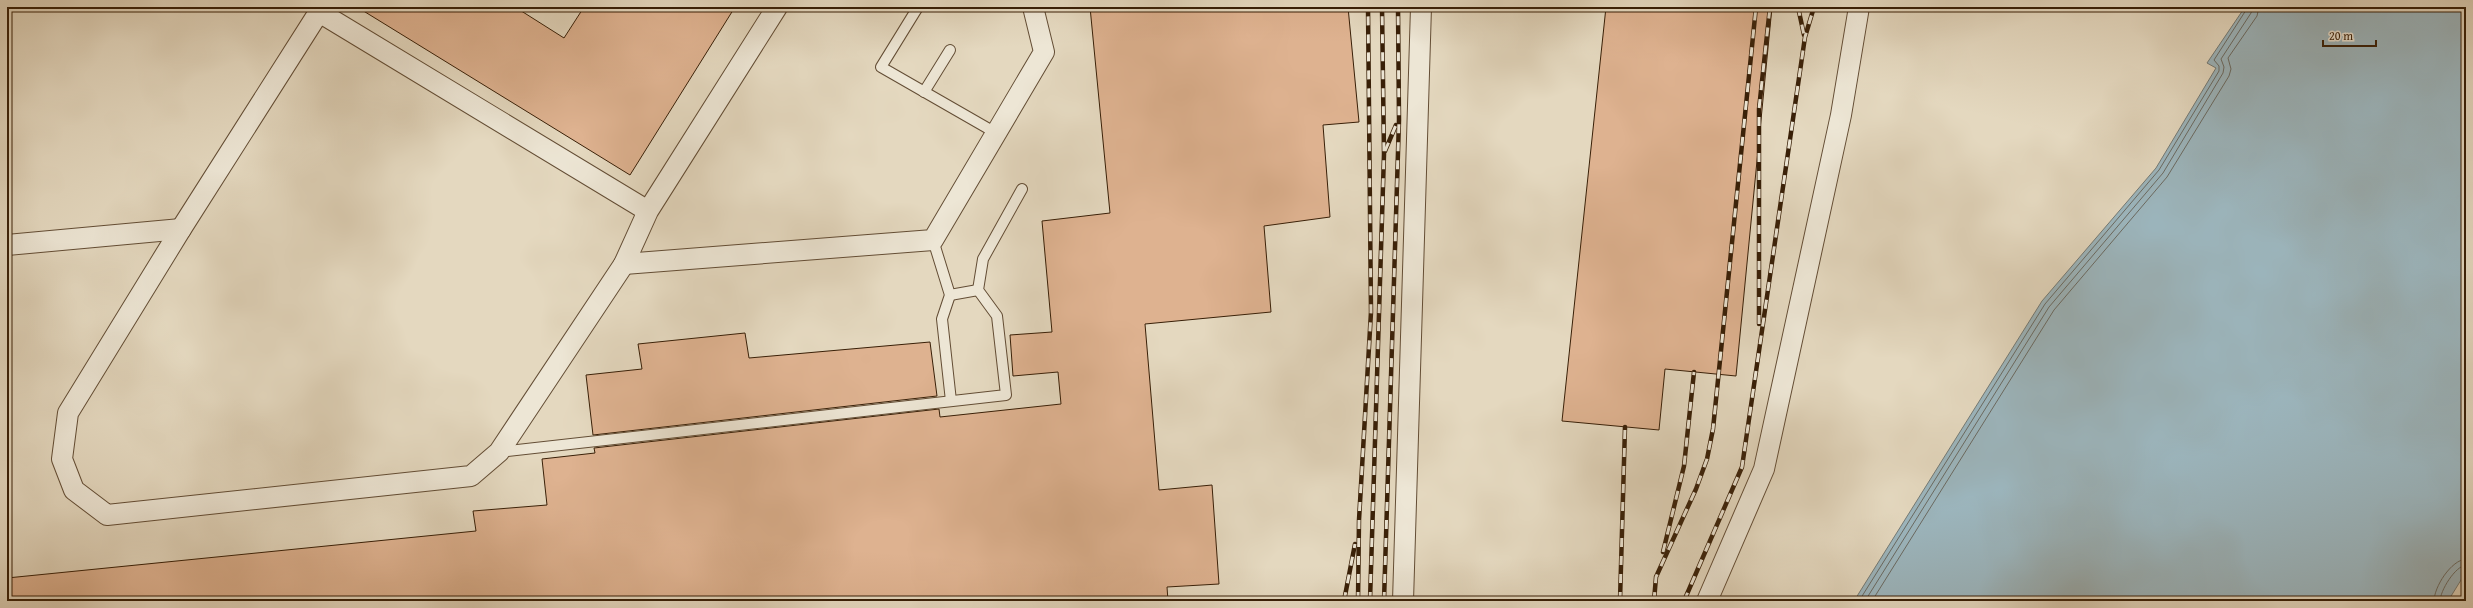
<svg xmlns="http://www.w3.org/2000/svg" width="2473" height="608" font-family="'Gentium Book Plus',serif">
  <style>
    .water { fill: #9cb6be; stroke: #747a75 }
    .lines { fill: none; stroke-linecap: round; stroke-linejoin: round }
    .shore { stroke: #6a6a62; stroke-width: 1 }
    .building { fill: #deb290; stroke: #381f07 }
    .service-casing { stroke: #634d35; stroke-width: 12 }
    .minor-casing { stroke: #634d35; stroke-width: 22 }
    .service { stroke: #ede6d5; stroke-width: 10 }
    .minor { stroke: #ede6d5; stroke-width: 20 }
    .rail-casing { stroke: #381f07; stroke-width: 4.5 }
    .rail { stroke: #ede6d5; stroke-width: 3; stroke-dasharray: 9; stroke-linecap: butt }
  </style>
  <rect width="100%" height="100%" fill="#e4d8bf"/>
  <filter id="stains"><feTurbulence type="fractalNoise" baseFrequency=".005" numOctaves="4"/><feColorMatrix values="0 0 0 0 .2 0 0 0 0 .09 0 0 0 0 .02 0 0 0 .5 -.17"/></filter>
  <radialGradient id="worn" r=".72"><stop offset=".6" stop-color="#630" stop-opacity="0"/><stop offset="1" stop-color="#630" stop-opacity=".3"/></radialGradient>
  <path class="water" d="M2245 7H2466V572L2448 601H1854L2042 301 2156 168 2216 68 2207 63Z"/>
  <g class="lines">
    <g class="shore">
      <path d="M1859 601 2045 304 2159 170 2219 71V66L2214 60 2248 7"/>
      <path d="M1865 601 2049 307 2163 173 2223 73 2224 67 2221 59 2251 13 2253 7"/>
      <path d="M1872 601 2054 310 2167 177 2229 76 2231 69 2228 58 2257 16 2259 7"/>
      <path d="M2434 601C2434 587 2451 560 2466 559"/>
      <path d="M2440 601C2440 591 2455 566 2466 565"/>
    </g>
  </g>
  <g class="building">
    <path d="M357 7H515L564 38 584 7H735L630 175Z"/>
    <path d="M1090 7H1348L1359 122 1323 125 1330 217 1264 226 1271 312 1145 324 1159 490 1212 485 1219 584 1167 587 1168 601H7V578L476 531 473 511 547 505 542 459 595 453 594 448 939 409 940 417 1061 404 1058 372 1013 376 1010 335 1052 332 1042 221 1110 213Z"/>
    <path d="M1606 7H1772L1736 376 1665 369 1659 430 1562 421Z"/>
    <path d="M745 333 749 358 930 342 937 396 593 435 586 375 642 369 638 344Z"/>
  </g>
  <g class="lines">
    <defs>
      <g id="service">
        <path d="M918 7 881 67 996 133"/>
        <path d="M924 92 950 50"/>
        <path d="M933 240 950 295 942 319 951 401"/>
        <path d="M950 295 978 290"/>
        <path d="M499 452 1006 395 997 316 978 290 983 259 1022 189"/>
      </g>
      <g id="minor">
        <path d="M648 211 319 12 181 229 68 413 62 459 74 490 107 515 471 476 499 452 624 264 648 211 777 7"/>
        <path d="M7 245 181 229"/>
        <path d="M624 264 933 240 1044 52 1033 7"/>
        <path d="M1403 601 1421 7"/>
        <path d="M1707 601 1764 469 1841 115 1859 7"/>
      </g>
    </defs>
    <use href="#service" class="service-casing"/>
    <use href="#minor" class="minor-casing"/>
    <use href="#service" class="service"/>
    <use href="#minor" class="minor"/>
    <defs>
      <g id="rail">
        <path d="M1798 7 1804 35"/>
        <path d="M1385 151 1396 125"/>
        <path d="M1759 324V109L1770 7"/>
        <path d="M1663 552 1684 466 1694 372"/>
        <path d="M1344 601 1355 544"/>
        <path d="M1358 601 1359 520 1371 312 1368 7"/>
        <path d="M1370 601 1384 154 1382 7"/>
        <path d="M1384 601 1399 120 1398 7"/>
        <path d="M1620 601 1625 427"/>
        <path d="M1654 601 1656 577 1696 489 1707 459 1713 429 1756 7"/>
        <path d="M1684 601 1742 467 1805 37 1814 7"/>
      </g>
    </defs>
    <use href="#rail" class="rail-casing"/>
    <use href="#rail" class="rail"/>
  </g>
  <rect width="2473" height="608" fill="none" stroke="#e4d8bf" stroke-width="24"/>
  <rect x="8" y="8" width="2457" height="592" fill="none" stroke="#381f07" stroke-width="2"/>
  <rect x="12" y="12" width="2449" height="584" fill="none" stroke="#381f07"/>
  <path d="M2323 40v6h53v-6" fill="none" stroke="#381f07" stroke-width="2"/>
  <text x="2329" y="40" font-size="12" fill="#381f07" stroke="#ede6d5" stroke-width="3" paint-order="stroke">20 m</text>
  <rect width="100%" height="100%" filter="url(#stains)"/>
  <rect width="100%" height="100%" fill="url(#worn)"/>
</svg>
